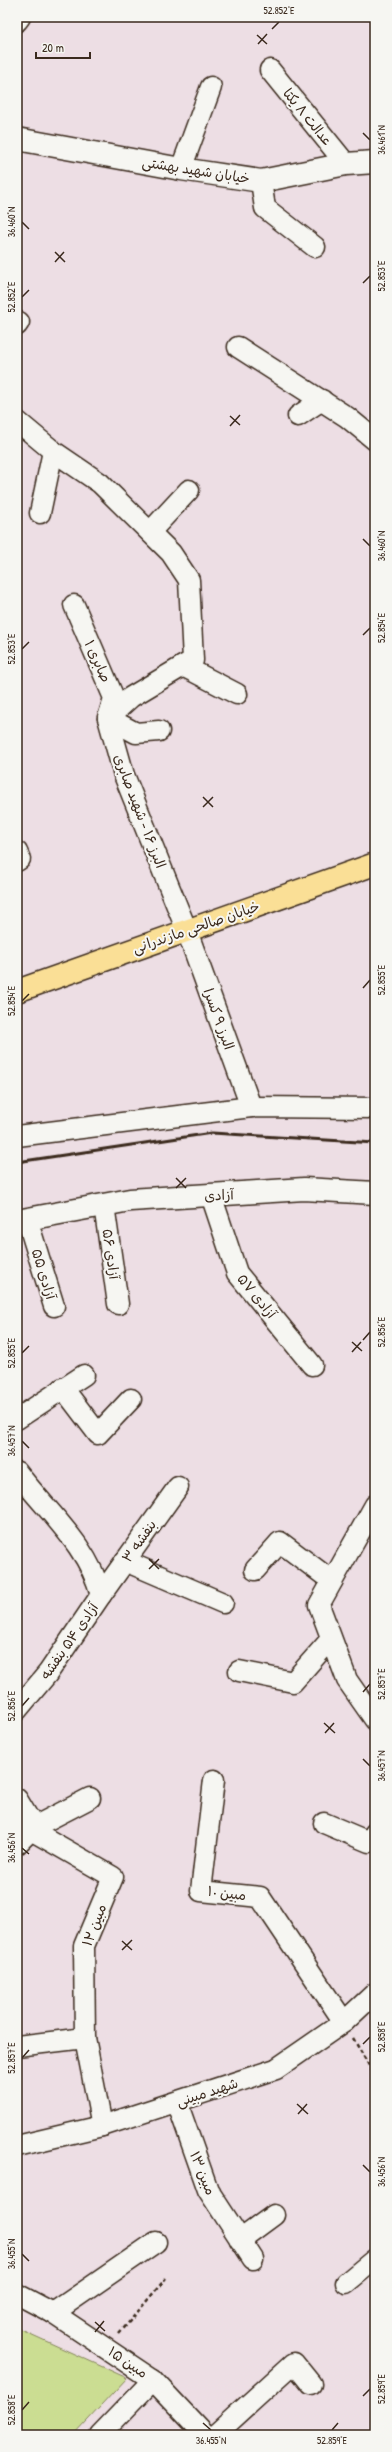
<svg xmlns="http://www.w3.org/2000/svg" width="392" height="2452" font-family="'Patrick Hand','Playpen Sans Arabic',sans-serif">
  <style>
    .green { fill: #cbdd92; stroke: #838458 }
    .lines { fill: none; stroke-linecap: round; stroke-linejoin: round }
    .minor-casing { stroke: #3b2a1e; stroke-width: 23 }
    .secondary-casing { stroke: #3b2a1e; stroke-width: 25 }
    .primary-casing { stroke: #3b2a1e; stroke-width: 25 }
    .path { stroke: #3b2a1e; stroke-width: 2.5; stroke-dasharray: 4 3; stroke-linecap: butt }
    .minor { stroke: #f6f6f2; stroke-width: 20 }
    .secondary { stroke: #f6f6f2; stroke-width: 22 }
    .primary { stroke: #fadf96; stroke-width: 22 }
    .rail { stroke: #3b2a1e; stroke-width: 3 }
    .ticks { fill: none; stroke: #3b2a1e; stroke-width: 1.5 }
    .labels { text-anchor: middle; stroke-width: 4; stroke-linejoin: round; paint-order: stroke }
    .street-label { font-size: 14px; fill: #3b2a1e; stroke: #f6f6f2 }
    .neatline { fill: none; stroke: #3b2a1e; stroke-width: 1.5 }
    .ticks-label { font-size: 10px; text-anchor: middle; fill: #3b2a1e }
  </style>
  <rect width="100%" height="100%" fill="#eddee4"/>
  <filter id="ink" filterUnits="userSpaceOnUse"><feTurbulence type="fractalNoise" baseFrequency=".025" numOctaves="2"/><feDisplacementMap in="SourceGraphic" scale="8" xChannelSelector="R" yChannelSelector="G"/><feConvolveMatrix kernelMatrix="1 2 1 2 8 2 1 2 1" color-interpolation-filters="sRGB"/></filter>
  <g filter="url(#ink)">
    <path class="green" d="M17 2328 127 2378 74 2435H17Z"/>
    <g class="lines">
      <defs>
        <g id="minor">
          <path d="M17 21 20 17"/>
          <path d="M270 70 346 164"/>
          <path d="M181 169 211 87"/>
          <path d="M261 181 265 208 315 247"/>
          <path d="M17 325 19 322"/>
          <path d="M238 347 347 417 375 440"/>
          <path d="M298 416 322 400"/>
          <path d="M17 421 53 451 100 483 171 553 189 580 193 660 131 697 108 718 124 775 187 931 251 1107"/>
          <path d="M40 513 53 451"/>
          <path d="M150 532 189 490"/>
          <path d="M74 605 114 698 108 718 136 733 159 731"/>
          <path d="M183 666 237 694"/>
          <path d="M17 852 20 859 17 861"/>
          <path d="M17 1136 251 1107 375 1108"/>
          <path d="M211 1195 237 1273 312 1365"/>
          <path d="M104 1205 118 1304"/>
          <path d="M27 1219 54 1306"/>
          <path d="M63 1388 98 1434 131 1399"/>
          <path d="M17 1419 84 1375"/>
          <path d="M17 1472C48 1513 88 1545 101 1595L48 1673 17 1710"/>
          <path d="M375 1505 319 1605 347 1680 375 1720"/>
          <path d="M125 1561 223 1603"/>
          <path d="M255 1570 280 1542 332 1581"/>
          <path d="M101 1595 178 1487"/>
          <path d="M239 1671 293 1682 331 1639"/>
          <path d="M214 1780 201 1891 260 1897 344 2022"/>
          <path d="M17 1799 38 1834 113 1877 84 1946 85 2038 102 2126"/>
          <path d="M324 1823 369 1842 375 1833"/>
          <path d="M17 1844 34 1827 90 1798"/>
          <path d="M17 2046 85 2038"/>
          <path d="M177 2102 208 2190 253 2259"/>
          <path d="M17 2146 102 2126 276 2069 344 2022 375 1993"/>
          <path d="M240 2240 274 2215"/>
          <path d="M346 2283 375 2259"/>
          <path d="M17 2294 53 2313 153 2380 205 2435"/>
          <path d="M53 2313 156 2242"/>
          <path d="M100 2435 153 2380"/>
          <path d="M215 2435 294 2363 311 2384"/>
        </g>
        <g id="secondary">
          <path d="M17 139 181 169 261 181 346 164 375 162"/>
          <path d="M17 1221 130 1200 304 1189 375 1193"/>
        </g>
        <path id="primary" d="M17 991 375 864"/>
      </defs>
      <use href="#minor" class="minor-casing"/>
      <use href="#secondary" class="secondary-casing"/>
      <use href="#primary" class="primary-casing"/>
      <g class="path">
        <path d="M353 2038 375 2076"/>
        <path d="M119 2334 166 2278"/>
      </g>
      <use href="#minor" class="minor"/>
      <use href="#secondary" class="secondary"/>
      <use href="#primary" class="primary"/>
      <path class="rail" d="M17 1162 212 1133 375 1143"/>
    </g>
  </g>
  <path class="ticks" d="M272 29 279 22M257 35 267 44M258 44 267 34M363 133 370 140M22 222 29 229M55 252 65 262M55 262 64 252M363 283 370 276M22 297 29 290M230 416 240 425M230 426 240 415M363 539 370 546M363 635 370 628M22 649 29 642M203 797 213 807M203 807 213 797M363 988 370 980M22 1001 29 994M176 1178 186 1188M176 1188 186 1178M363 1340 370 1332M352 1342 362 1351M352 1352 361 1342M22 1353 29 1346M22 1441 29 1448M149 1559 159 1569M149 1569 159 1559M363 1692 370 1684M22 1706 29 1698M324 1723 335 1733M325 1733 334 1723M363 1759 370 1766M22 1848 29 1854M122 1941 132 1950M122 1950 132 1940M363 2044 370 2037M22 2058 29 2050M297 2104 308 2114M298 2114 307 2104M363 2165 370 2172M22 2254 29 2261M95 2322 105 2331M95 2332 104 2321M363 2396 370 2389M22 2410 29 2402M203 2423 211 2430M332 2430 338 2423"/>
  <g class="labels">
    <g class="street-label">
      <text transform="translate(308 117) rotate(51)" y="5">عدالت ۸ یکتا</text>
      <text transform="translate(196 170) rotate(9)" y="5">خیابان شهید بهشتی</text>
      <text transform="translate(98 661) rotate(66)" y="5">صابری ۱</text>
      <text transform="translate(140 811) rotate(69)" y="5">البرز ۱۶ - شهید صابری</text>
      <text transform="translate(196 927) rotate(-19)" y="5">خیابان صالحی مازندرانی</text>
      <text transform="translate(219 1019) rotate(70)" y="5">البرز ۹ کسرا</text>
      <text transform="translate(219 1195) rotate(-3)" y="5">آزادی</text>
      <text transform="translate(111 1254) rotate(82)" y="5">آزادی ۵۶</text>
      <text transform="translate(44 1274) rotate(73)" y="5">آزادی ۵۵</text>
      <text transform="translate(257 1296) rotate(51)" y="5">آزادی ۵۷</text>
      <text transform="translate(139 1541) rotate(-55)" y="5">بنفشه ۳</text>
      <text transform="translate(69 1641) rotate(-55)" y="5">آزادی ۵۴ بنفشه</text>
      <text transform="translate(227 1893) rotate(7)" y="5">مبین ۱۰</text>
      <text transform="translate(94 1925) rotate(-69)" y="5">مبین ۱۲</text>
      <text transform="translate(207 2092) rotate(-18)" y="5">شهید مبینی</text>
      <text transform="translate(203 2173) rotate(68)" y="5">مبین ۱۳</text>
      <text transform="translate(128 2362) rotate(34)" y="5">مبین ۱۵</text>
    </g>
  </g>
  <rect width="392" height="2452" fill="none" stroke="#f6f6f2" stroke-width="44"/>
  <path d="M36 52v6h54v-6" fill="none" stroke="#3b2a1e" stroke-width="2"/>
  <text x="42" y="52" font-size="12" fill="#3b2a1e" stroke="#f6f6f2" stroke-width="3" paint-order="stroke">20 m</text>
  <rect x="22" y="22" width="348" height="2408" class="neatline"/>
  <g class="ticks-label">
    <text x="279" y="14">52.852°E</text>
    <text transform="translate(381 140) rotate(-90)" y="4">36.461°N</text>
    <text transform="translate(11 222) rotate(-90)" y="4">36.460°N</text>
    <text transform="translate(381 276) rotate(-90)" y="4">52.853°E</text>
    <text transform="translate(11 297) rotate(-90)" y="4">52.852°E</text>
    <text transform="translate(381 546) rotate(-90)" y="4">36.460°N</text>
    <text transform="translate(381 628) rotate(-90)" y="4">52.854°E</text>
    <text transform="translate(11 649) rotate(-90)" y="4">52.853°E</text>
    <text transform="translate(381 980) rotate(-90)" y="4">52.855°E</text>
    <text transform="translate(11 1001) rotate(-90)" y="4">52.854°E</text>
    <text transform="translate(381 1332) rotate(-90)" y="4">52.856°E</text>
    <text transform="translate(11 1353) rotate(-90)" y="4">52.855°E</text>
    <text transform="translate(11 1441) rotate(-90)" y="4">36.457°N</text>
    <text transform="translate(381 1684) rotate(-90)" y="4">52.857°E</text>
    <text transform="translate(11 1706) rotate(-90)" y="4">52.856°E</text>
    <text transform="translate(381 1766) rotate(-90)" y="4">36.457°N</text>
    <text transform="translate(11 1848) rotate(-90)" y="4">36.456°N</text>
    <text transform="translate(381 2037) rotate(-90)" y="4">52.858°E</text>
    <text transform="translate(11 2058) rotate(-90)" y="4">52.857°E</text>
    <text transform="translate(381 2172) rotate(-90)" y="4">36.456°N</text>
    <text transform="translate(11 2254) rotate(-90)" y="4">36.455°N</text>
    <text transform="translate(381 2389) rotate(-90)" y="4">52.859°E</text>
    <text transform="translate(11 2410) rotate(-90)" y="4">52.858°E</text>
    <text x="211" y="2444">36.455°N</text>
    <text x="332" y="2444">52.859°E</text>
  </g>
</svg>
